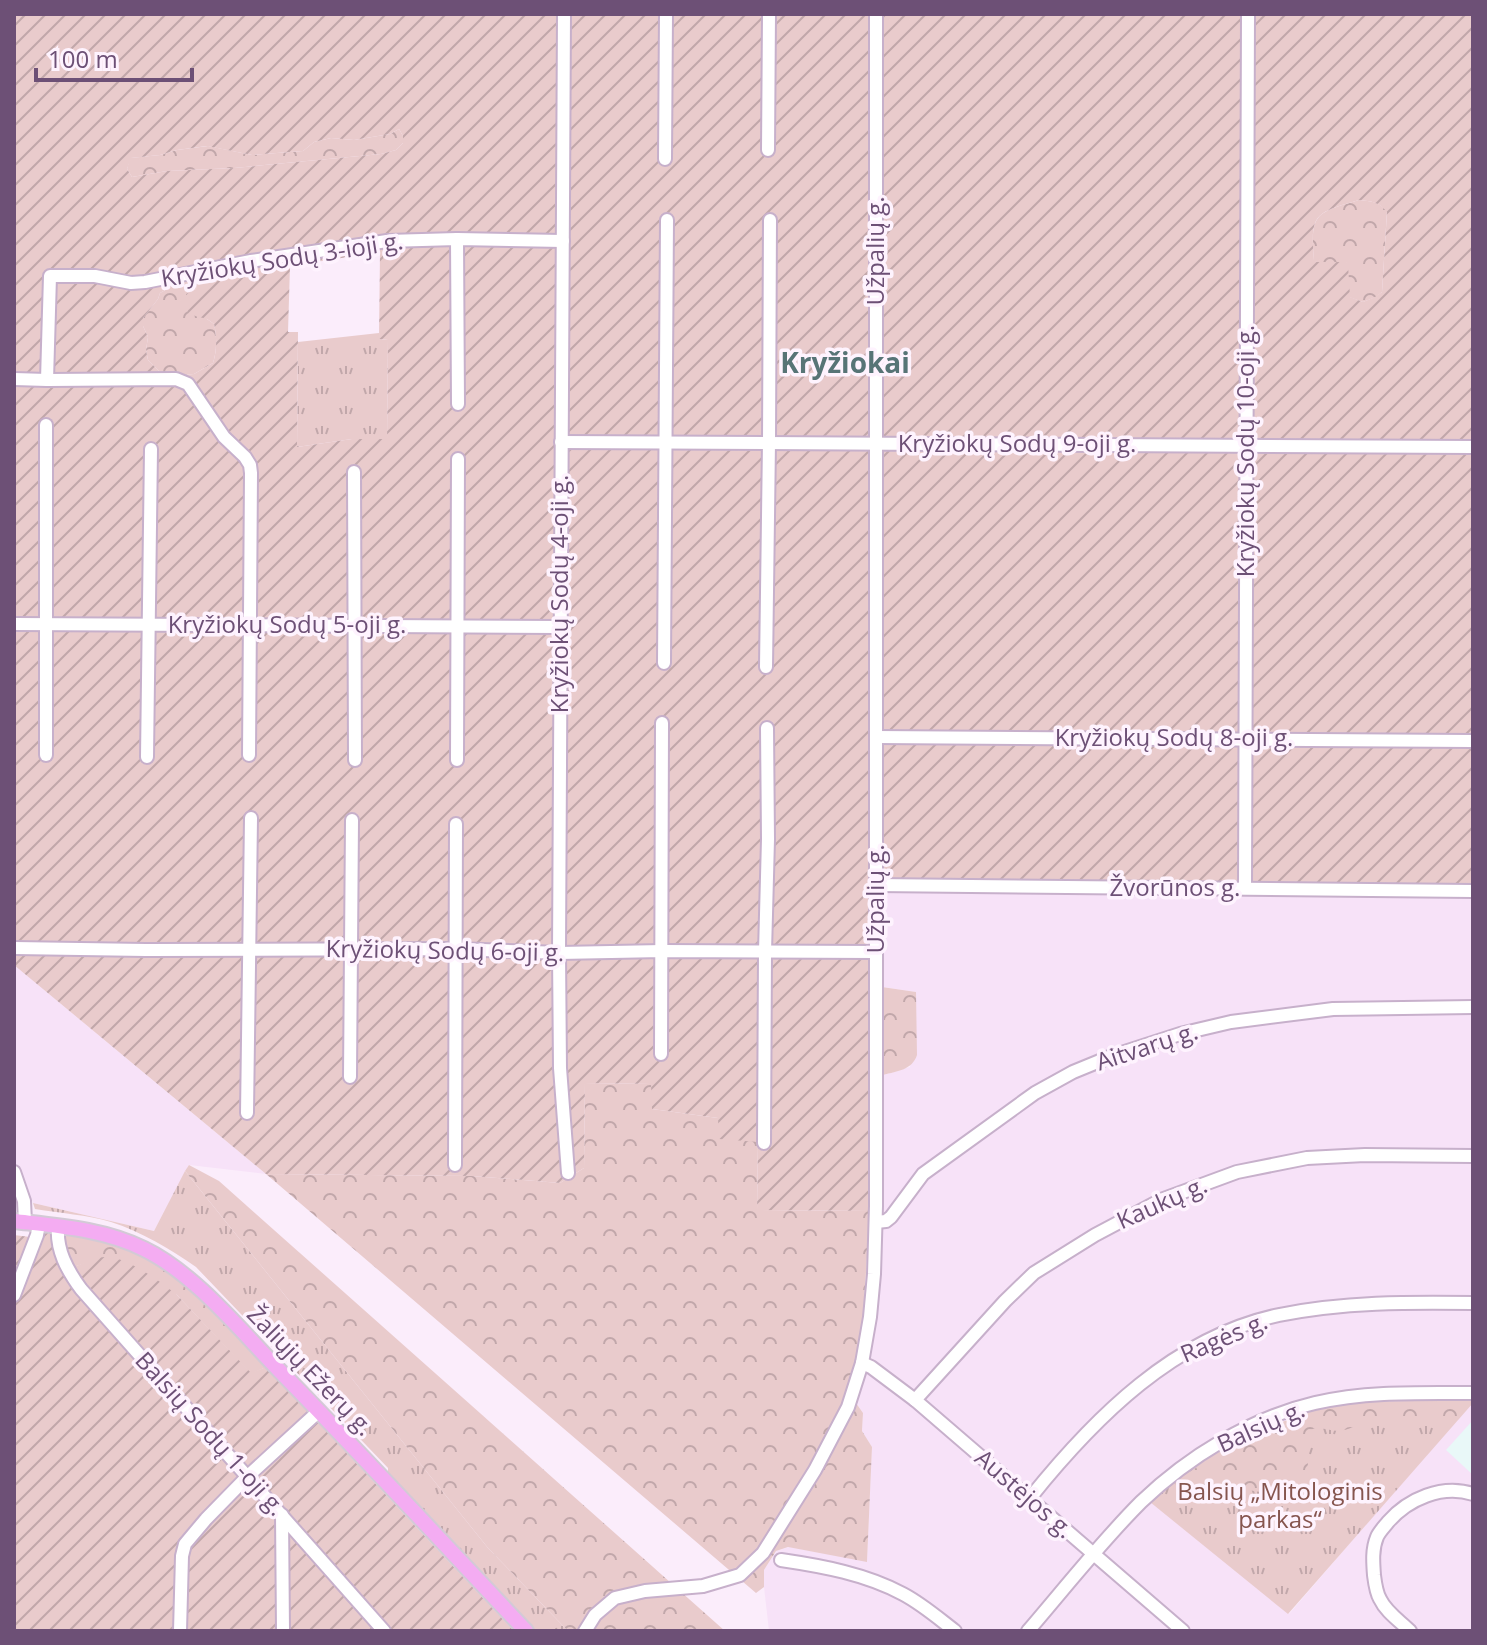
<svg xmlns="http://www.w3.org/2000/svg" width="1487" height="1645" font-family="'Open Sans',sans-serif">
  <style>
    .residential { fill: #f7e2f8; fill-rule: evenodd }
    .education { fill: #e9f8f8 }
    .grass { fill: url(#grass-tufts) }
    .forest { fill: url(#forest-crowns) }
    .garden { fill: url(#garden-furrows); fill-rule: evenodd }
    .lines { fill: none; stroke-linecap: round; stroke-linejoin: round }
    .minor-casing { stroke: #c7b0cb; stroke-width: 16 }
    .major-casing { stroke: #d3cad6; stroke-width: 18 }
    .minor { stroke: #fff; stroke-width: 12 }
    .major { stroke: #f4acf2; stroke-width: 14 }
    .labels { text-anchor: middle; stroke-width: 7; stroke-linejoin: round; paint-order: stroke }
    .street-label { font-size: 24px; fill: #6d5076; stroke: #fef3fe }
    .park-label { font-size: 24px; fill: #86554f; stroke: #fef3fe }
    .quarter-label { font-size: 28px; font-weight: bold; fill: #577476; stroke: #fef3fe }
  </style>
  <defs>
    <pattern id="grass-tufts" width="24" height="20" patternUnits="userSpaceOnUse" patternTransform="scale(2)"><rect width="24" height="20" fill="#e9cbcc"/><path d="M3 7l-1-3M5 7V3M7 7l1-3M15 17l-1-3M17 17v-4M19 17l1-3" fill="none" stroke="#c1a7aa"/></pattern>
    <pattern id="forest-crowns" width="20" height="18" patternUnits="userSpaceOnUse" patternTransform="scale(2)"><rect width="20" height="18" fill="#e9cbcc"/><path d="M2 6a3 3 0 1 1 6 0M12 15a3 3 0 1 1 6 0" fill="none" stroke="#c1a7aa"/></pattern>
    <pattern id="garden-furrows" width="10" height="10" patternUnits="userSpaceOnUse" patternTransform="scale(2)"><rect width="10" height="10" fill="#e9cbcc"/><path d="M-1 1l2-2M0 10L10 0M9 11l2-2" fill="none" stroke="#c1a7aa"/></pattern>
  </defs>
  <rect width="100%" height="100%" fill="#fbedfb"/>
  <g class="residential">
    <path d="M882 891H1473V1631H769L764 1587V1570L776 1551 789 1547 867 1561 872 1447 862 1431 863 1413 856 1403 871 1354 878 1305 883 1075 910 1067 916 992 882 987ZM1308 1411 1442 1423 1437 1442 1289 1614 1151 1502 1173 1482 1243 1439Z"/>
    <path d="M14 965 266 1174 189 1165 154 1231 33 1203 22 1178 14 1176Z"/>
  </g>
  <path class="education" d="M1473 1420V1475L1446 1450Z"/>
  <g class="grass">
    <path d="M379 333V339L388 340 387 439H352L297 447 298 342Z"/>
    <path d="M185 1171 488 1548 568 1631H535L388 1474V1468L196 1267C170 1249 142 1232 111 1222 87 1215 60 1213 35 1209L33 1203 154 1231Z"/>
    <path d="M1473 1400V1403L1288 1614 1150 1502 1173 1482 1212 1456 1243 1439 1272 1425 1363 1402Z"/>
  </g>
  <g class="forest">
    <path d="M399 129 403 136V143L396 150 381 154 234 168 167 171 132 177 127 169 130 158 160 155 177 150 208 146 252 155 303 151 314 142 331 138 354 140 390 134Z"/>
    <path d="M1359 200C1371 201 1379 202 1387 211L1382 292 1376 297 1363 302 1349 297 1346 262H1317L1314 261C1310 213 1315 213 1359 200Z"/>
    <path d="M185 279H192L197 283 196 289 186 295 207 319 214 324C217 336 217 351 213 363L194 374 183 375 160 372 148 360 146 350 148 337 143 326V318L158 299 160 293Z"/>
    <path d="M882 987 916 992 917 1055C912 1070 898 1071 883 1075Z"/>
    <path d="M585 1083 652 1084V1109L718 1118 758 1142 757 1210 870 1211 864 1303 878 1305 871 1354 856 1403 863 1413 862 1431 872 1447 867 1562 788 1547 776 1551 764 1570V1587L756 1593 266 1174 472 1176 560 1183 584 1168Z"/>
    <path d="M189 1165 219 1181 725 1631H568L488 1548 185 1171Z"/>
    <path d="M55 1231 95 1237 152 1258 188 1287 266 1367 251 1374 177 1295 106 1257 73 1267Z"/>
    <path d="M1464 1400 1457 1417C1434 1431 1402 1418 1376 1420 1363 1421 1351 1430 1339 1431 1327 1431 1319 1425 1308 1431V1464L1304 1479C1273 1499 1253 1494 1222 1479 1204 1484 1189 1497 1173 1482L1243 1439 1308 1411 1363 1402Z"/>
  </g>
  <g class="garden">
    <path d="M14 14H1473V889L872 890 870 1211 757 1210 758 1142 719 1139 718 1118 652 1109 651 1084 585 1083 584 1168 560 1183 472 1176 266 1174 14 965ZM399 129 403 136V143L396 150 381 154 234 168 167 171 132 177 127 169 131 158 160 155 177 150 207 146 252 155 303 151 314 142 331 138 354 140 390 134ZM1359 200C1371 201 1379 202 1387 212L1382 292 1375 297 1363 302 1350 297 1348 265 1346 262H1317L1314 260C1310 213 1315 213 1359 200ZM380 252 379 339 388 340 387 439H352L297 447 298 332H288L290 266ZM185 279H192L197 283 196 289 186 294 188 314 207 319 214 324C217 336 217 351 213 363L194 374 183 375 160 372 148 360 146 350 148 337 143 326V318L158 299 160 293Z"/>
    <path d="M55 1231 68 1264 73 1267C83 1264 94 1258 104 1257 125 1255 161 1282 177 1295L251 1373 266 1367 514 1631H14V1235L30 1237Z"/>
  </g>
  <g class="lines">
    <defs>
      <g id="minor">
        <path d="M564 14 559 953 560 1068 568 1173"/>
        <path d="M768 150 769 14"/>
        <path d="M665 159 666 14"/>
        <path d="M457 239 458 404"/>
        <path d="M14 379 47 380 176 379 188 384 224 437 245 457 250 465 251 473 249 755"/>
        <path d="M47 380 50 276H95L131 283 145 282 251 261 387 241 457 239 563 241"/>
        <path d="M46 425V755"/>
        <path d="M561 442 1473 447"/>
        <path d="M354 472 355 760"/>
        <path d="M14 624 560 627"/>
        <path d="M664 663 667 220"/>
        <path d="M766 667 769 442 770 220"/>
        <path d="M876 737 1473 741"/>
        <path d="M147 757 151 449"/>
        <path d="M457 760 458 459"/>
        <path d="M876 885 1473 891"/>
        <path d="M1245 888 1248 14"/>
        <path d="M14 948 146 950 455 949 559 953 663 951 876 952"/>
        <path d="M661 1054 662 723"/>
        <path d="M350 1077 352 820"/>
        <path d="M247 1113 251 818"/>
        <path d="M764 1143 765 952 768 839 767 728"/>
        <path d="M455 1165 456 824"/>
        <path d="M14 1172 24 1201 25 1222"/>
        <path d="M876 1222 886 1221 891 1217 923 1174 1035 1093 1073 1072 1112 1056 1180 1034 1231 1022 1333 1009 1473 1007"/>
        <path d="M58 1226C56 1250 67 1270 81 1289L384 1631"/>
        <path d="M14 1295 37 1235 39 1224"/>
        <path d="M862 1363 871 1367 915 1400 1183 1631"/>
        <path d="M915 1400 1005 1301 1034 1273 1095 1235 1161 1200 1237 1172 1307 1158 1365 1155 1473 1156"/>
        <path d="M1030 1498C1095 1417 1175 1337 1279 1315 1343 1302 1409 1302 1473 1303"/>
        <path d="M282 1515 283 1631"/>
        <path d="M781 1560C822 1566 866 1574 903 1594 922 1604 938 1618 955 1631"/>
        <path d="M180 1631 182 1556 185 1544 206 1519 248 1476 319 1411"/>
        <path d="M585 1631 595 1615 615 1598 645 1591 703 1586 740 1575 763 1553 815 1470 848 1407 862 1363 870 1317 874 1274 876 1206V14"/>
        <path d="M1028 1631C1065 1588 1101 1542 1141 1502 1188 1457 1251 1418 1315 1403 1367 1391 1420 1393 1473 1393"/>
        <path d="M1410 1631C1400 1621 1386 1612 1380 1599 1376 1592 1375 1583 1374 1575 1373 1562 1372 1549 1377 1537 1379 1532 1384 1527 1388 1522 1408 1499 1442 1484 1473 1494"/>
      </g>
      <path id="major" d="M14 1221C58 1226 104 1229 144 1249 194 1273 241 1331 279 1370 363 1456 444 1544 526 1631"/>
    </defs>
    <use href="#minor" class="minor-casing"/>
    <use href="#major" class="major-casing"/>
    <use href="#minor" class="minor"/>
    <use href="#major" class="major"/>
  </g>
  <g class="labels">
    <g class="street-label">
      <text transform="translate(876 251) rotate(-90)" y="8">Užpalių g.</text>
      <text transform="translate(282 260) rotate(-9)" y="8">Kryžiokų Sodų 3-ioji g.</text>
      <text x="1017" y="452">Kryžiokų Sodų 9-oji g.</text>
      <text transform="translate(1246 451) rotate(-90)" y="8">Kryžiokų Sodų 10-oji g.</text>
      <text transform="translate(560 594) rotate(-90)" y="8">Kryžiokų Sodų 4-oji g.</text>
      <text x="287" y="633">Kryžiokų Sodų 5-oji g.</text>
      <text x="1174" y="746">Kryžiokų Sodų 8-oji g.</text>
      <text x="1175" y="896">Žvorūnos g.</text>
      <text transform="translate(876 899) rotate(-90)" y="8">Užpalių g.</text>
      <text transform="translate(445 951) rotate(1)" y="8">Kryžiokų Sodų 6-oji g.</text>
      <text transform="translate(1147 1047) rotate(-18)" y="8">Aitvarų g.</text>
      <text transform="translate(1162 1203) rotate(-24)" y="8">Kaukų g.</text>
      <text transform="translate(1224 1338) rotate(-23)" y="8">Ragės g.</text>
      <text transform="translate(310 1371) rotate(46)" y="8">Žaliųjų Ežerų g.</text>
      <text transform="translate(1261 1427) rotate(-24)" y="8">Balsių g.</text>
      <text transform="translate(210 1434) rotate(48)" y="8">Balsių Sodų 1-oji g.</text>
      <text transform="translate(1024 1494) rotate(41)" y="8">Austėjos g.</text>
    </g>
    <g class="park-label">
      <text x="1280" y="1500">Balsių „Mitologinis<tspan x="1280" dy="28">parkas“</tspan></text>
    </g>
    <g class="quarter-label">
      <text x="845" y="373">Kryžiokai</text>
    </g>
  </g>
  <rect width="1487" height="1645" fill="none" stroke="#6d5076" stroke-width="32"/>
  <path d="M36 68v12h156v-12" fill="none" stroke="#6d5076" stroke-width="4"/>
  <text x="48" y="68" font-size="24" fill="#6d5076" stroke="#fef3fe" stroke-width="6" paint-order="stroke">100 m</text>
</svg>
